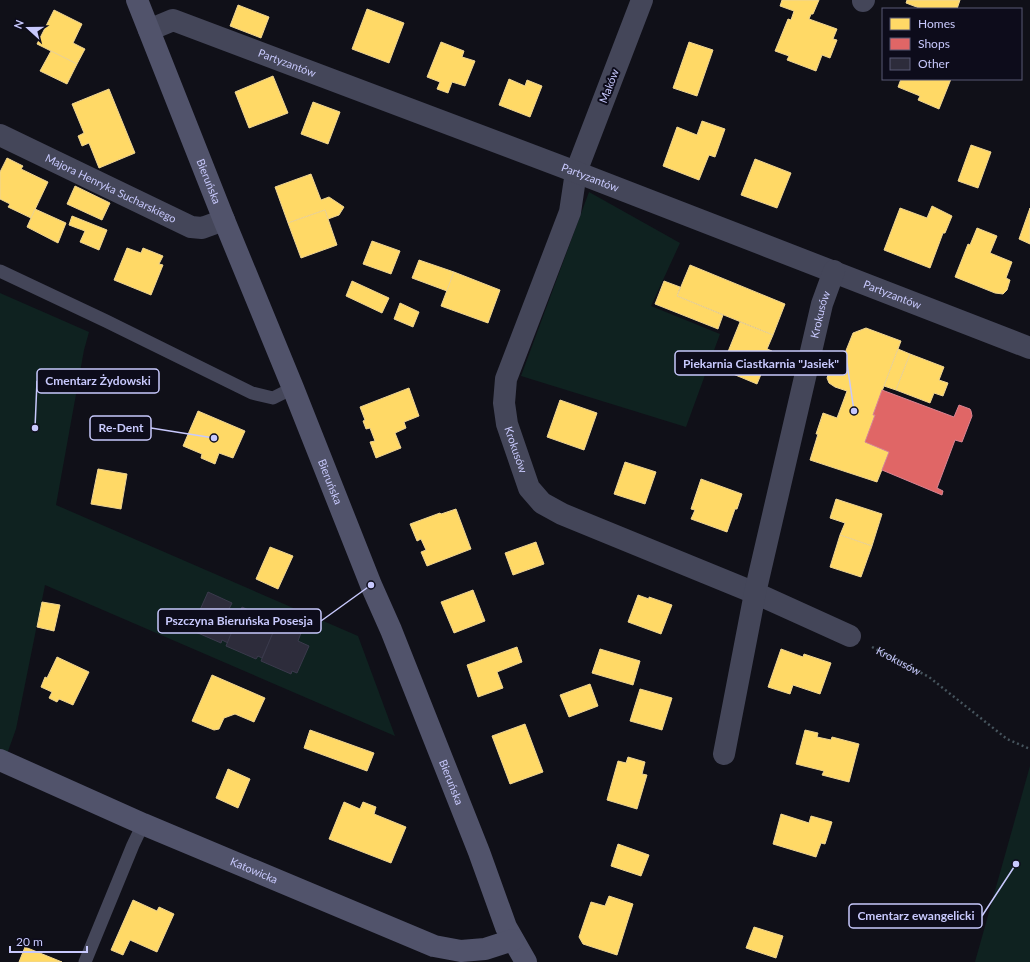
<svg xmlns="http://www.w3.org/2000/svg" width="1030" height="962" font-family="Lato,sans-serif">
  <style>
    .green { fill: #0f2220 }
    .homes { fill: #ffd966; stroke: #eed493 }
    .shops { fill: #e06666; stroke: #d98493 }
    .building { fill: #2d2c3b; stroke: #3a3a4c }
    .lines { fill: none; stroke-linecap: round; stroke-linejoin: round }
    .path { stroke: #46545d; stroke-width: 2.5; stroke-dasharray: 2 3; stroke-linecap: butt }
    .lane { stroke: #444659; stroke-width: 13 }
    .street { stroke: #444659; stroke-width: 22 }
    .secondary { stroke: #51536b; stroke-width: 22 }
    .labels { text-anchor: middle; stroke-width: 4; stroke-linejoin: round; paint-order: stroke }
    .street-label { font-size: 11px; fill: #c8c9fd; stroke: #0d0c1b }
    .leader { fill: none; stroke: #c8c9fd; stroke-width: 1.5 }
    .callout-dot { fill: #c8c9fd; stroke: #0d0c1b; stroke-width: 1.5 }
    .callout { fill: #0d0c1b; stroke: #c8c9fd; stroke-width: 1.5 }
    .callout-label { font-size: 12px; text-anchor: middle; font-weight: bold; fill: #c8c9fd }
  </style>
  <rect width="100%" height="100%" fill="#101018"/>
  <g class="green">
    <path d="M589 192 680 243 651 306 720 334 686 427 521 376Z"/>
    <path d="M0 293 89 332 84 350 56 505 358 636 395 736 45 585 16 729 7 754 0 751Z"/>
    <path d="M1030 766V962H975Z"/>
  </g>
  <g class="homes">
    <path d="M782 0H819L813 14H811L809 19 837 29 833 39 837 40 830 58 822 55 816 71 787 60 789 56 775 51 788 19 791 20 794 11 780 6Z"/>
    <path d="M907 0H960L957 9H922L906 3Z"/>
    <path d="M238 5 269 17 261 38 230 26Z"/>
    <path d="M367 9 404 23 389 63 352 49Z"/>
    <path d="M54 10 82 24 73 43 85 49 77 64 37 44Z"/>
    <path d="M441 42 464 51 462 57 475 61 465 86 452 82 448 93 437 89 440 82 427 77Z"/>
    <path d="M689 42 713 50 697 96 673 88Z"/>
    <path d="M51 51 77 64 67 84 40 71Z"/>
    <path d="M273 76 288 113 249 128 235 92Z"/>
    <path d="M509 79 525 86 527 80 542 86 530 117 499 105Z"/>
    <path d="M901 79H951L939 109 918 100 920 96 898 87Z"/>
    <path d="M109 89 135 153 99 168 89 143 82 146 78 136 84 133 72 104Z"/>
    <path d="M313 102 340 112 328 144 301 134Z"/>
    <path d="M702 121 725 129 715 157 709 155 699 180 663 166 677 127 697 135Z"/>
    <path d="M971 145 991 152 978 188 958 181Z"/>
    <path d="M7 158 23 166 21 169 48 182 31 218 8 207 10 204 0 199V172Z"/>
    <path d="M755 159 791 173 777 208 741 195Z"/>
    <path d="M311 174 321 200 329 197 344 207 339 215 328 219 325 210 288 223 275 187Z"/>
    <path d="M75 186 110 203 102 220 67 204Z"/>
    <path d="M932 206 952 216 945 233H943L930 268 884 250 900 208 927 218Z"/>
    <path d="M1030 208V244L1019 239Z"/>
    <path d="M35 209 66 223 58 243 27 227Z"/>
    <path d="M325 210 337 245 301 258 288 223Z"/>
    <path d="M72 216 107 230 99 250 80 242 85 231 69 225Z"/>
    <path d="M977 228 997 236 990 253 1012 262 1006 278 1010 280 1007 290 1003 294 995 293 955 277 968 244 970 245Z"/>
    <path d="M372 241 400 251 391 274 363 264Z"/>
    <path d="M127 248 141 253 143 248 163 256 159 264 163 265 151 295 114 280Z"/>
    <path d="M419 260 454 272 447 291 412 278Z"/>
    <path d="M690 265 785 304 773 335 677 296Z"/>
    <path d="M454 272 500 290 488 323 441 306Z"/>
    <path d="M352 281 389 298 382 313 346 296Z"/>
    <path d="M664 281 680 287 677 296 723 315 718 329 655 304Z"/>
    <path d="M400 303 419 312 413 327 394 319Z"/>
    <path d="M740 322 773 335 767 349 772 351 763 373 762 372 757 384 721 369Z"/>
    <path d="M866 328 901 341 873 415H875L865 442 889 452 877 482 810 460 818 434H816L823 413 837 418 847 391 835 387 829 383 827 378 828 375 832 372 840 371 835 362 843 358 853 333Z"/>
    <path d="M898 349 910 354 896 390 884 386Z"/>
    <path d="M910 354 944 367 939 380 948 383 943 396 934 393 930 403 896 390Z"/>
    <path d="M409 388 419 416 404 422 406 428 395 433 401 448 376 458 370 442 375 441 370 428 366 429 363 421 365 420 360 407Z"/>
    <path d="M560 400 597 413 584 450 547 437Z"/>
    <path d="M198 411 245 431 233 458 219 453 215 464 201 458 202 454 183 446Z"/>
    <path d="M625 462 656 472 645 504 614 494Z"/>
    <path d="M98 469 127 474 121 509 91 504Z"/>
    <path d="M701 479 742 494 737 509H735L727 532 691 519 695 510 691 509Z"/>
    <path d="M836 499 882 514 872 546 840 535 845 523 830 518Z"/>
    <path d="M456 509 471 549 427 566 421 552 426 550 421 539 417 541 410 524 440 513 441 514Z"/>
    <path d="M840 535 872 546 861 577 830 567Z"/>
    <path d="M536 542 544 564 513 575 505 553Z"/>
    <path d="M270 547 293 556 278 589 256 579Z"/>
    <path d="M473 590 485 621 454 633 441 602Z"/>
    <path d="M638 595 649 599V597L672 605 661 634 628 622Z"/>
    <path d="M42 602 60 605 54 631 37 627Z"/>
    <path d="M517 647 522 662 497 672 503 688 478 697 467 665Z"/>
    <path d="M600 649 640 661 633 685 592 673Z"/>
    <path d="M781 649 803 657 804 654 831 663 820 694 793 685 790 694 768 687Z"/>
    <path d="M57 657 89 672 73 705 59 699 57 702 49 698 52 692 41 687 45 677 47 678Z"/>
    <path d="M212 675 265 698 254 722 235 714 224 718 219 729 214 730 192 721Z"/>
    <path d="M590 684 598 706 569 717 560 695Z"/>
    <path d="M640 689 672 698 662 730 630 721Z"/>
    <path d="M525 724 543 772 510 784 492 736Z"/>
    <path d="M310 730 374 753 367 771 304 748Z"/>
    <path d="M805 730 818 733 817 737 831 740 832 737 859 744 849 782 822 775 824 771 796 764Z"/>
    <path d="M628 757 645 762 642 774 647 775 637 809 607 800 618 761 626 763Z"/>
    <path d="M228 769 250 779 238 808 216 798Z"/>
    <path d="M344 802 360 809 363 802 376 807 374 814 406 827 391 863 329 839Z"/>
    <path d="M781 814 809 823 811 816 832 822 825 844 821 843 816 857 773 844Z"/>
    <path d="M618 844 649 855 641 876 611 866Z"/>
    <path d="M609 896 633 904 617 955 583 944 579 937 591 902 605 906Z"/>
    <path d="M133 900 157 911 159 907 174 914 157 952 130 940 123 955 111 950Z"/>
    <path d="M754 927 783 936 776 958 746 948Z"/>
    <path d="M25 947 62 962H19Z"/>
  </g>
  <path class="shops" d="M882 390 954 417 959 405 970 409 971 411 972 416 962 442 955 440 937 488 943 491 942 495 882 470 889 452 865 442 875 415H873Z"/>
  <g class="building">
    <path d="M208 592 232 603 228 611 239 616 228 643 222 640 221 643 191 630Z"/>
    <path d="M242 607 266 618 263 626 274 631 262 658 258 656 256 659 226 646Z"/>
    <path d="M277 623 301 633 298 641 309 646 297 673 292 671 291 674 261 661Z"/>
  </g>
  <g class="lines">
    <path class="path" id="s1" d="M872 647 929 677 1007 739 1030 749"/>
    <g class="lane">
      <path d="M0 271 106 321 252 393 273 398 293 388"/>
      <path d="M85 962 133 845 143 824"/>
    </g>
    <g class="street">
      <path id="s2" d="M642 0 576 172 570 212 506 379 504 403 507 424 529 488 542 503 562 514 755 593 850 636"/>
      <path d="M863 1 864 0"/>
      <path id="s3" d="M149 30 173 20 576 172 1030 348"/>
      <path id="s4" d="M0 135 191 227 202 228 224 220"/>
      <path id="s5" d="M724 754 755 593 822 304 834 271"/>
    </g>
    <g class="secondary">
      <path id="s6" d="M137 0 224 220 293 388 371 585 391 630 479 852 506 927 526 962"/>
      <path id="s7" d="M0 760 143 824 434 946 461 951 485 949 513 940"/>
    </g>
  </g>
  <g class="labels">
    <g class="street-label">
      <text dy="4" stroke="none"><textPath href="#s3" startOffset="148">Partyzantów</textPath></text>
      <text transform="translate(609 86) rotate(-69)" y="4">Maków</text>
      <text dy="4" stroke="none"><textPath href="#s3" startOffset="472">Partyzantów</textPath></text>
      <text dy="4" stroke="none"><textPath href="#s6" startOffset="195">Bieruńska</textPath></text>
      <text dy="4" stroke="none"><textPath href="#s4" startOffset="123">Majora Henryka Sucharskiego</textPath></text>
      <text dy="4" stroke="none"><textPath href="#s3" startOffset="796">Partyzantów</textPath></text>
      <text dy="4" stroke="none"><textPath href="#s5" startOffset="450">Krokusów</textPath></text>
      <text dy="4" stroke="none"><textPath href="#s2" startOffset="476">Krokusów</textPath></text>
      <text dy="4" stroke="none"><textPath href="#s6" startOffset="519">Bieruńska</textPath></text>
      <text dy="4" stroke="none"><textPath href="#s1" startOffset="30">Krokusów</textPath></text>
      <text dy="4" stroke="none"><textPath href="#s6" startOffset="843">Bieruńska</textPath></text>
      <text dy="4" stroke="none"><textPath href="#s7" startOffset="277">Katowicka</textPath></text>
    </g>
  </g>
  <path class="leader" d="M854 411L847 363M35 428L37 381M214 438L151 428M371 585L321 621M1016 864L982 916"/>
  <g class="callout-dot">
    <circle cx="854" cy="411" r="4"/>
    <circle cx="35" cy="428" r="4"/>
    <circle cx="214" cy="438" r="4"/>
    <circle cx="371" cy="585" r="4"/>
    <circle cx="1016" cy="864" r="4"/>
  </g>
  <g class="callout">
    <rect x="675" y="351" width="172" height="24" rx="4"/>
    <rect x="37" y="369" width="122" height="24" rx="4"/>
    <rect x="90" y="416" width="61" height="24" rx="4"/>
    <rect x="158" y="609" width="163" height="24" rx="4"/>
    <rect x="849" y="904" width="133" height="24" rx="4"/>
  </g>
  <g class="callout-label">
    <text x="761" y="368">Piekarnia Ciastkarnia "Jasiek"</text>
    <text x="98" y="385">Cmentarz Żydowski</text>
    <text x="121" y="432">Re-Dent</text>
    <text x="239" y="625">Pszczyna Bieruńska Posesja</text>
    <text x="916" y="920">Cmentarz ewangelicki</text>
  </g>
  <rect x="882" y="8" width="140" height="72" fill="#0d0c1b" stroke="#585875"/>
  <rect x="890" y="18" width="20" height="12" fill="#ffd966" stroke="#585875"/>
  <text x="918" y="28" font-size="12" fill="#c8c9fd">Homes</text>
  <rect x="890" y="38" width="20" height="12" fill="#e06666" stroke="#585875"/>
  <text x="918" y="48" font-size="12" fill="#c8c9fd">Shops</text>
  <rect x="890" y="58" width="20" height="12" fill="#2d2c3b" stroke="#585875"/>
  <text x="918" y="68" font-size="12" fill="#c8c9fd">Other</text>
  <g transform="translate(28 28) rotate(291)" stroke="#0d0c1b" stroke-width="3" paint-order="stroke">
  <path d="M0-3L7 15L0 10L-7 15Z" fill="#c8c9fd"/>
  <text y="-6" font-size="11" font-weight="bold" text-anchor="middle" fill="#c8c9fd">N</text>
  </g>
  <path d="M10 946v6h77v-6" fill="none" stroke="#c8c9fd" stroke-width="2"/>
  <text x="16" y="946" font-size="12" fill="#c8c9fd" stroke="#0d0c1b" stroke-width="3" paint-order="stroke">20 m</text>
</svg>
